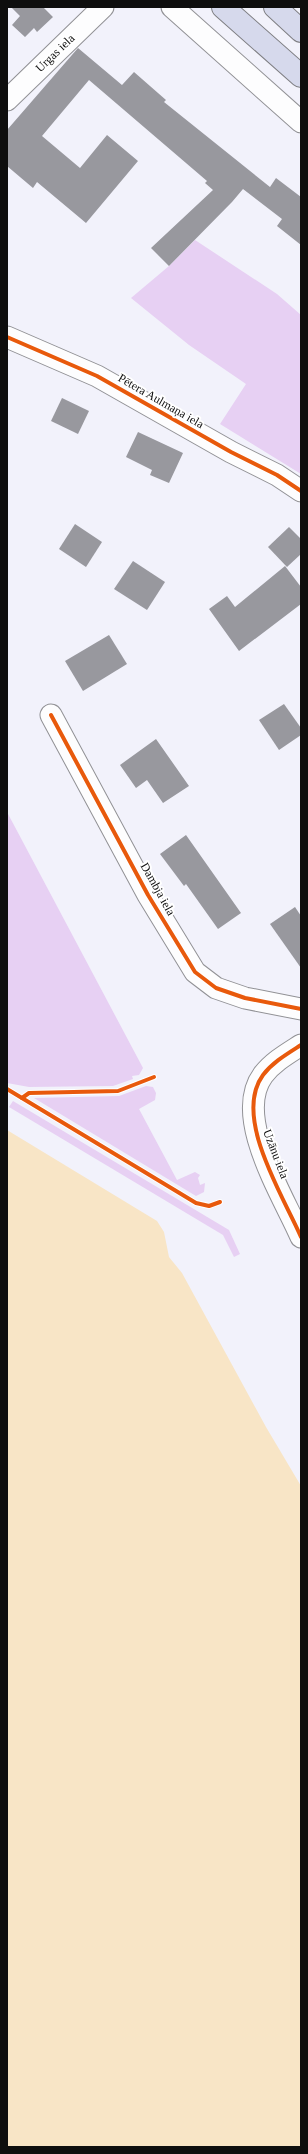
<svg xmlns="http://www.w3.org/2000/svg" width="308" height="2154" font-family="'Times New Roman',serif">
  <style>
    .green { fill: #e7d0f3 }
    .water { fill: #f8e5c6 }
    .building { fill: #98989e }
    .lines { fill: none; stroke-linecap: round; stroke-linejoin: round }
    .minor-casing { stroke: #919195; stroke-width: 23 }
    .trunk-casing { stroke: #7e7e82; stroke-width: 24 }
    .minor { stroke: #fdfdfe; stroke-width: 21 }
    .trunk { stroke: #d6d9ec; stroke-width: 22 }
    .cycleway-casing { stroke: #fff; stroke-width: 6 }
    .cycleway { stroke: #e8590c; stroke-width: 4 }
    .labels { text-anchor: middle; stroke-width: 4; stroke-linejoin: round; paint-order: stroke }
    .street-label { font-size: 12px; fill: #0e0e0e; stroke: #fff }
  </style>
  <rect width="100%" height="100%" fill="#f2f2fb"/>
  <g class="green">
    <path d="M195 240 277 294 301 315V474L220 424 246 384 189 345 131 298 169 266Z"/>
    <path d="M7 812 143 1068 139 1075 132 1076 133 1079 113 1086 29 1087 7 1083Z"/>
    <path d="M146 1086 153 1087 156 1093 155 1100 139 1109 177 1180 195 1172 200 1175 198 1178 200 1185 205 1183 204 1192 196 1196 34 1098 119 1096Z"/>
    <path d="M13 1101 229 1230 240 1254 234 1257 223 1235 9 1107Z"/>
  </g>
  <path class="water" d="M7 1130 157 1221 164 1232 169 1257 182 1273 266 1427 301 1486V2147H7Z"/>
  <g class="building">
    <path d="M11 7H43L53 17 37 32 34 28 25 37 12 25 20 16Z"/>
    <path d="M78 48 122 85 134 72 166 100 164 102 270 187 276 178 301 197V245L277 226 282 219 243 189 232 202 169 266 151 248 213 190 205 183 207 181 89 80 42 136 80 168 107 135 138 161 86 223 37 182 33 188 7 166V130Z"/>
    <path d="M62 398 89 411 78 434 51 421Z"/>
    <path d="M138 432 183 453 169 483 150 475 152 470 126 457Z"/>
    <path d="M75 524 102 542 86 567 59 549Z"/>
    <path d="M289 527 301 539V554L287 567 268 547Z"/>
    <path d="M133 561 165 582 147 610 114 589Z"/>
    <path d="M285 566 301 587V604L239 651 209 609 227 596 235 607Z"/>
    <path d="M109 635 127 664 83 691 65 661Z"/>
    <path d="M284 704 301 728V735L279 750 259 720Z"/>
    <path d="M156 739 189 786 163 803 147 780 136 788 120 765Z"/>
    <path d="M186 835 241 913 218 929 186 884 184 886 160 854Z"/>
    <path d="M295 907 301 916V968L270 924Z"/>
  </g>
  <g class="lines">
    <defs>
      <g id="minor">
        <path d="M172 7 301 122"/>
        <path d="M7 100 103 7"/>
        <path d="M7 337 97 376 231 452 277 475 301 491"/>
        <path d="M51 715 148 895 195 972 216 988 245 998 301 1009"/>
        <path d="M301 1045C287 1054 273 1062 263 1075 232 1117 284 1197 301 1237"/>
      </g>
      <g id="trunk">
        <path d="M223 7 301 76"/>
        <path d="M275 7 301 31"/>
      </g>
    </defs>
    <use href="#minor" class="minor-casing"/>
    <use href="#trunk" class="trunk-casing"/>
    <use href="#minor" class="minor"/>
    <use href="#trunk" class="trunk"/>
    <defs>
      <g id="cycleway">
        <path d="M7 337 97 376 231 452 277 475 301 491"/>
        <path d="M51 715 148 895 195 972 216 988 245 998 301 1009"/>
        <path d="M301 1045C287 1054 273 1062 263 1075 232 1117 284 1197 301 1237"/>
        <path d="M7 1089 196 1203 209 1206 220 1202"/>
        <path d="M22 1098 29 1093 118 1091 154 1077"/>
      </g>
    </defs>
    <use href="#cycleway" class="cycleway-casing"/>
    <use href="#cycleway" class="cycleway"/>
  </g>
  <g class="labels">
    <g class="street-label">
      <text transform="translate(55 53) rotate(-44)" y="4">Urgas iela</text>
      <text transform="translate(161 401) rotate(30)" y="4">Pētera Aulmaņa iela</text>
      <text transform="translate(158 889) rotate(61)" y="4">Dambja iela</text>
      <text transform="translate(276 1154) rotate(69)" y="4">Uzānu iela</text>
    </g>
  </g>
  <rect width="308" height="2154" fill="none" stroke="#0e0e0e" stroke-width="16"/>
</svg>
